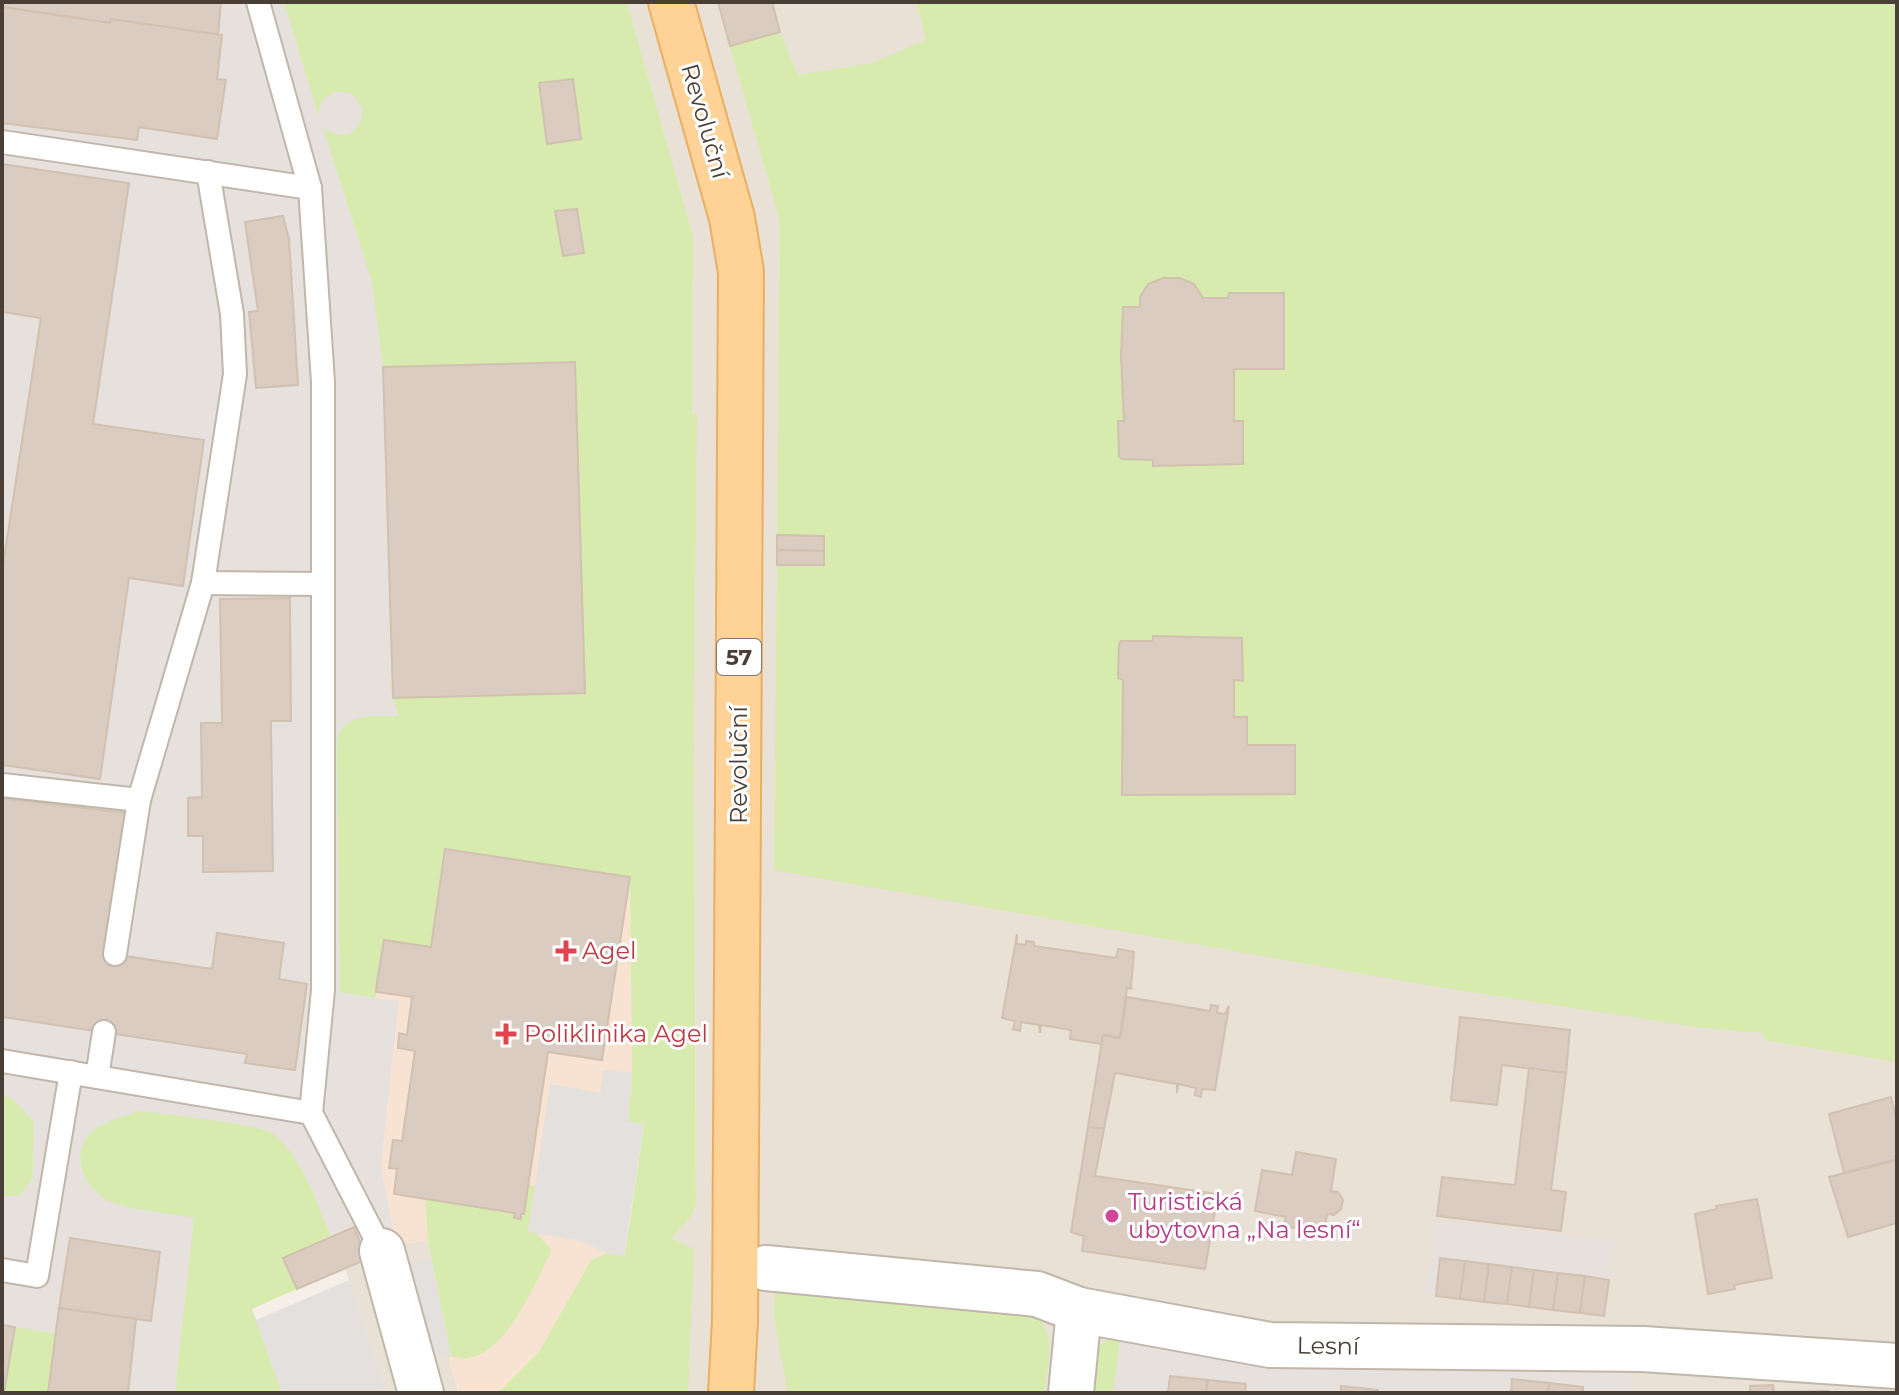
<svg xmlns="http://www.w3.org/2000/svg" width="1899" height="1395" font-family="Montserrat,sans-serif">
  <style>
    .residential { fill: #e9e0d6 }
    .commercial { fill: #f8e3d2 }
    .industrial { fill: #e7e1dd }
    .green { fill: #d8ebaf; fill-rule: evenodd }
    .parking { fill: #e3e0dd }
    .building { fill: #daccc0; stroke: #d2c0b0; stroke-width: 2 }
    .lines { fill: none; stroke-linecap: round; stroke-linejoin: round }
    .service-casing { stroke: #c1b6aa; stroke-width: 26 }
    .minor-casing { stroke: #c1b6aa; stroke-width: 48 }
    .primary-casing { stroke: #eaae61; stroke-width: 48 }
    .service { stroke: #fff; stroke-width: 22 }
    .minor { stroke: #fff; stroke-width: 44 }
    .primary { stroke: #ffd397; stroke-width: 44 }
    .health-dot { fill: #e0444e; stroke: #fff; stroke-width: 3 }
    .hotel-dot { fill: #d1479c; stroke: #fff; stroke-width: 3 }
    .labels { text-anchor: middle; stroke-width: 6; stroke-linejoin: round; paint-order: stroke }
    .shield { fill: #fff; stroke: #807972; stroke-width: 2 }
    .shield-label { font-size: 22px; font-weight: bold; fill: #493f36 }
    .street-label { font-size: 24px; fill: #493f36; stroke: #fff }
    .health-label { font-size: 24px; fill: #be3a42; stroke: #fff; text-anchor: start }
    .hotel-label { font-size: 24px; fill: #b23c85; stroke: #fff; text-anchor: start }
  </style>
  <rect width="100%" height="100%" fill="#f5efe8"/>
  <g class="residential">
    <path d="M627 2H1897V1393H498L624 1255 629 1226 696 1204 694 707 697 416 692 415 693 236Z"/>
    <path d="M428 1241 451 1368 459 1393H386L345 1268 396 1244Z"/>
  </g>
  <path class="commercial" d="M445 849 630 877 632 1072 628 1122 624 1256 607 1253 591 1260 539 1352 498 1393H460L451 1368 428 1241 396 1244 381 1167 399 1002 375 998 384 940Z"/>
  <g class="industrial">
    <path d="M2 2H627L693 236 692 414 697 415 694 877H630L445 849 431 947 384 940 377 982 376 998 399 1001 381 1167 396 1244 252 1309 282 1393H2Z"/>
    <path d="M1437 1220 1614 1241 1604 1316 1424 1294Z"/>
    <path d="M1121 1334 1632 1368 1628 1393H1113Z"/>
  </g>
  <g class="green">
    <path d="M284 2H627L693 236 692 414 697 415 694 707 696 1204 690 1218 671 1238 694 1249 688 1393H498L539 1352 591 1260 607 1253 625 1255 644 1124 628 1122 632 1072 630 877 446 849 431 947 384 940 375 998 340 992 337 745C340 711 373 717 399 716L393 698 585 692 575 362 383 367 372 282 323 128 337 135C354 136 364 124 362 107L352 94C332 87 316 99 319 119ZM539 83 580 139 547 143ZM577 209 584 253 563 256 556 212Z"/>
    <path d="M916 2H1897V1062L1765 1040 1763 1033 1696 1027 1427 985 774 870 777 565H823L824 537 777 535 780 221 730 47 780 32 798 75 872 63 926 40Z"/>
    <path d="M2 1094 14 1100 34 1122 33 1178 19 1196H2Z"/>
    <path d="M139 1111C161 1114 260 1124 273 1134 304 1159 316 1202 331 1236L284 1258 297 1289 252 1309 282 1393H175L194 1218C172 1213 128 1210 109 1201 81 1187 67 1146 98 1127 110 1120 126 1116 139 1111Z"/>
    <path d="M528 1185 535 1186 528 1231 536 1233 552 1250C534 1284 501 1373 451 1356L428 1241 425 1198 515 1213V1218L520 1219 524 1214Z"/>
    <path d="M775 1287 1031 1311C1058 1328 1047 1365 1045 1393H788L774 1319Z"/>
    <path d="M15 1327 56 1334 48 1393H4Z"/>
    <path d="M1121 1334 1113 1393H1081C1091 1361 1086 1346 1121 1334Z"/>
  </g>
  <g class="parking">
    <path d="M604 1070 632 1072 628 1122 644 1124 624 1256 607 1253 580 1241 528 1232 550 1084 600 1093Z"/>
    <path d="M431 1259 451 1356 427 1358 408 1264Z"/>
    <path d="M349 1280 386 1393H282L256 1320Z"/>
  </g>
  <g class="building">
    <path d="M2 2H221L218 35 111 19 110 23 2 7Z"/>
    <path d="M718 2H772L780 32 730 46Z"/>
    <path d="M2 7 110 23 111 19 222 35 217 79 226 80 217 139 139 127 137 140 2 123Z"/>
    <path d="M573 79 581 139 547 144 539 83Z"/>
    <path d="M2 164 129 183 93 424 204 440 183 586 129 578 100 779 2 765V571L41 318 2 312Z"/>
    <path d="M577 209 584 253 563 256 555 211Z"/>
    <path d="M283 216 289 239 298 385 256 388 249 312 258 311 245 222Z"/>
    <path d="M1163 278H1180L1194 284 1203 298H1228L1229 293H1284V369H1234V421H1243V464L1153 466V460L1122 459 1119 457 1118 421H1124L1121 356 1123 307H1140V297L1148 284Z"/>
    <path d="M575 362 585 693 393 698 383 367Z"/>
    <path d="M777 535 824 536V551L777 550Z"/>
    <path d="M777 550 824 551V565H777Z"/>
    <path d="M290 598 291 721H271L273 871 203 872V836H188V798L202 797 201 723H222L220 599Z"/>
    <path d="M1153 636 1242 638 1243 681 1234 680V717H1247V745H1295V794L1122 795 1123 680 1118 678 1119 644 1121 641H1153Z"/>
    <path d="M2 798 126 813 105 953 212 969 217 933 284 943 279 979 307 984 295 1070 245 1063 247 1054 2 1017Z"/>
    <path d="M445 849 630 877 602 1060 548 1052 524 1214H521V1219L514 1218 515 1213 394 1194 397 1169 389 1168 393 1140 402 1141 415 1051 398 1048 399 1033 407 1035 412 997 376 992 377 982 384 940 431 947Z"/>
    <path d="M1017 934V944L1026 945V941L1034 942V946L1116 958 1118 949 1134 952 1131 989 1127 988 1120 1038 1103 1035 1102 1044 1070 1039 1071 1030 1041 1025 1040 1033 1039 1025 1021 1022 1020 1031 1013 1029 1015 1021 1002 1018Z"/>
    <path d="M1127 997 1210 1011 1211 1005 1218 1006 1217 1013 1225 1014 1229 1006 1215 1090 1202 1089 1201 1097 1195 1095 1196 1088 1178 1084 1177 1093V1084L1115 1073 1104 1129 1088 1127 1103 1035 1120 1038Z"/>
    <path d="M1460 1017 1570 1030 1566 1073 1502 1065 1497 1105 1451 1100Z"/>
    <path d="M1529 1068 1566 1073 1551 1190 1566 1192 1561 1231 1437 1216 1442 1177 1515 1185Z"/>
    <path d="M1891 1097 1897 1121V1159L1844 1173 1829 1114Z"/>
    <path d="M1088 1127 1104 1129 1095 1176 1218 1194 1205 1269 1082 1251 1084 1236 1071 1232Z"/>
    <path d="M1296 1152 1336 1159 1331 1191 1338 1192 1343 1200 1341 1209 1334 1215 1327 1214 1324 1233 1284 1226 1286 1217 1255 1211 1262 1170 1292 1175Z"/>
    <path d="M1897 1160V1223L1848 1237 1829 1177Z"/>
    <path d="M1757 1199 1772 1278 1734 1285 1735 1289 1708 1294 1695 1214 1717 1209 1716 1206Z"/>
    <path d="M354 1227 367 1259 297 1289 283 1258Z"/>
    <path d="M70 1238 160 1252 151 1321 59 1308Z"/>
    <path d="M1440 1258 1465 1261 1460 1299 1436 1296Z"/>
    <path d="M1465 1261 1489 1264 1484 1302 1460 1299Z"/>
    <path d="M1489 1264 1512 1267 1507 1304 1484 1302Z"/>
    <path d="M1512 1267 1534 1270 1529 1307 1507 1304Z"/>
    <path d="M1534 1270 1558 1273 1553 1310 1529 1307Z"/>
    <path d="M1558 1273 1585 1276 1580 1313 1553 1310Z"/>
    <path d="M1585 1276 1609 1280 1604 1316 1580 1313Z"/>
    <path d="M59 1308 136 1319 128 1393H48Z"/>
    <path d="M2 1325 15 1327 4 1393H2Z"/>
    <path d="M1170 1376 1208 1380 1206 1393H1168Z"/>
    <path d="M1512 1379 1549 1383 1548 1393H1511Z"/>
    <path d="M1208 1380 1246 1384 1245 1393H1206Z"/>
    <path d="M1549 1383 1583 1387V1393H1548Z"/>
    <path d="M1773 1385 1774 1392 1828 1391V1393L1750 1392V1386Z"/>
    <path d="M1341 1386 1378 1390V1393H1341Z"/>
  </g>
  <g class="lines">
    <defs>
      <g id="service">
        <path d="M258 2 310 188 323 382V990L311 1113 382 1251"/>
        <path d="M2 142 310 188"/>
        <path d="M203 583 323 584"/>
        <path d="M2 785 139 800"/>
        <path d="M115 954 139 800 203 583 235 374 232 314 208 172"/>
        <path d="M2 1061 311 1113"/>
        <path d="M97 1077 104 1032"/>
        <path d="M2 1270 37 1276 71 1072"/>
      </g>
      <g id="minor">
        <path d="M382 1251 421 1393"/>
        <path d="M766 1268 1037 1294 1079 1310 1270 1345 1643 1349 1897 1366"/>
        <path d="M1071 1393 1079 1310"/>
      </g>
      <path id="primary" d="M671 2 732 218 741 272 735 1321 731 1393"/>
    </defs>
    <use href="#service" class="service-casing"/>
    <use href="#minor" class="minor-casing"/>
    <use href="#primary" class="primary-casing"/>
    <use href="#service" class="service"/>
    <use href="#minor" class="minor"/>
    <use href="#primary" class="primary"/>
  </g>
  <g class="health-dot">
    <path d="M562 939h8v8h8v8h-8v8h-8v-8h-8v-8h8z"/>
    <path d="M502 1022h8v8h8v8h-8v8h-8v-8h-8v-8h8z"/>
  </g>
  <circle class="hotel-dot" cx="1112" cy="1216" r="8"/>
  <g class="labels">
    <rect class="shield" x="717" y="639" width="44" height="36" rx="6"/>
    <g class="shield-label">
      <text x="739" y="665">57</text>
    </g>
    <g class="street-label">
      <text transform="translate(705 121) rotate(74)" y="8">Revoluční</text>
      <text transform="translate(739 765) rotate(-90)" y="8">Revoluční</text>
      <text transform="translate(1328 1346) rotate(1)" y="8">Lesní</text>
    </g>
    <g class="health-label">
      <text x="582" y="959">Agel</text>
      <text x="524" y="1042">Poliklinika Agel</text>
    </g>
    <g class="hotel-label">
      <text x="1128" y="1210">Turistická<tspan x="1128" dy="28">ubytovna „Na lesní“</tspan></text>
    </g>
  </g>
  <rect width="1899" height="1395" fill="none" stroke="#493f36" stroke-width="8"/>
</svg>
